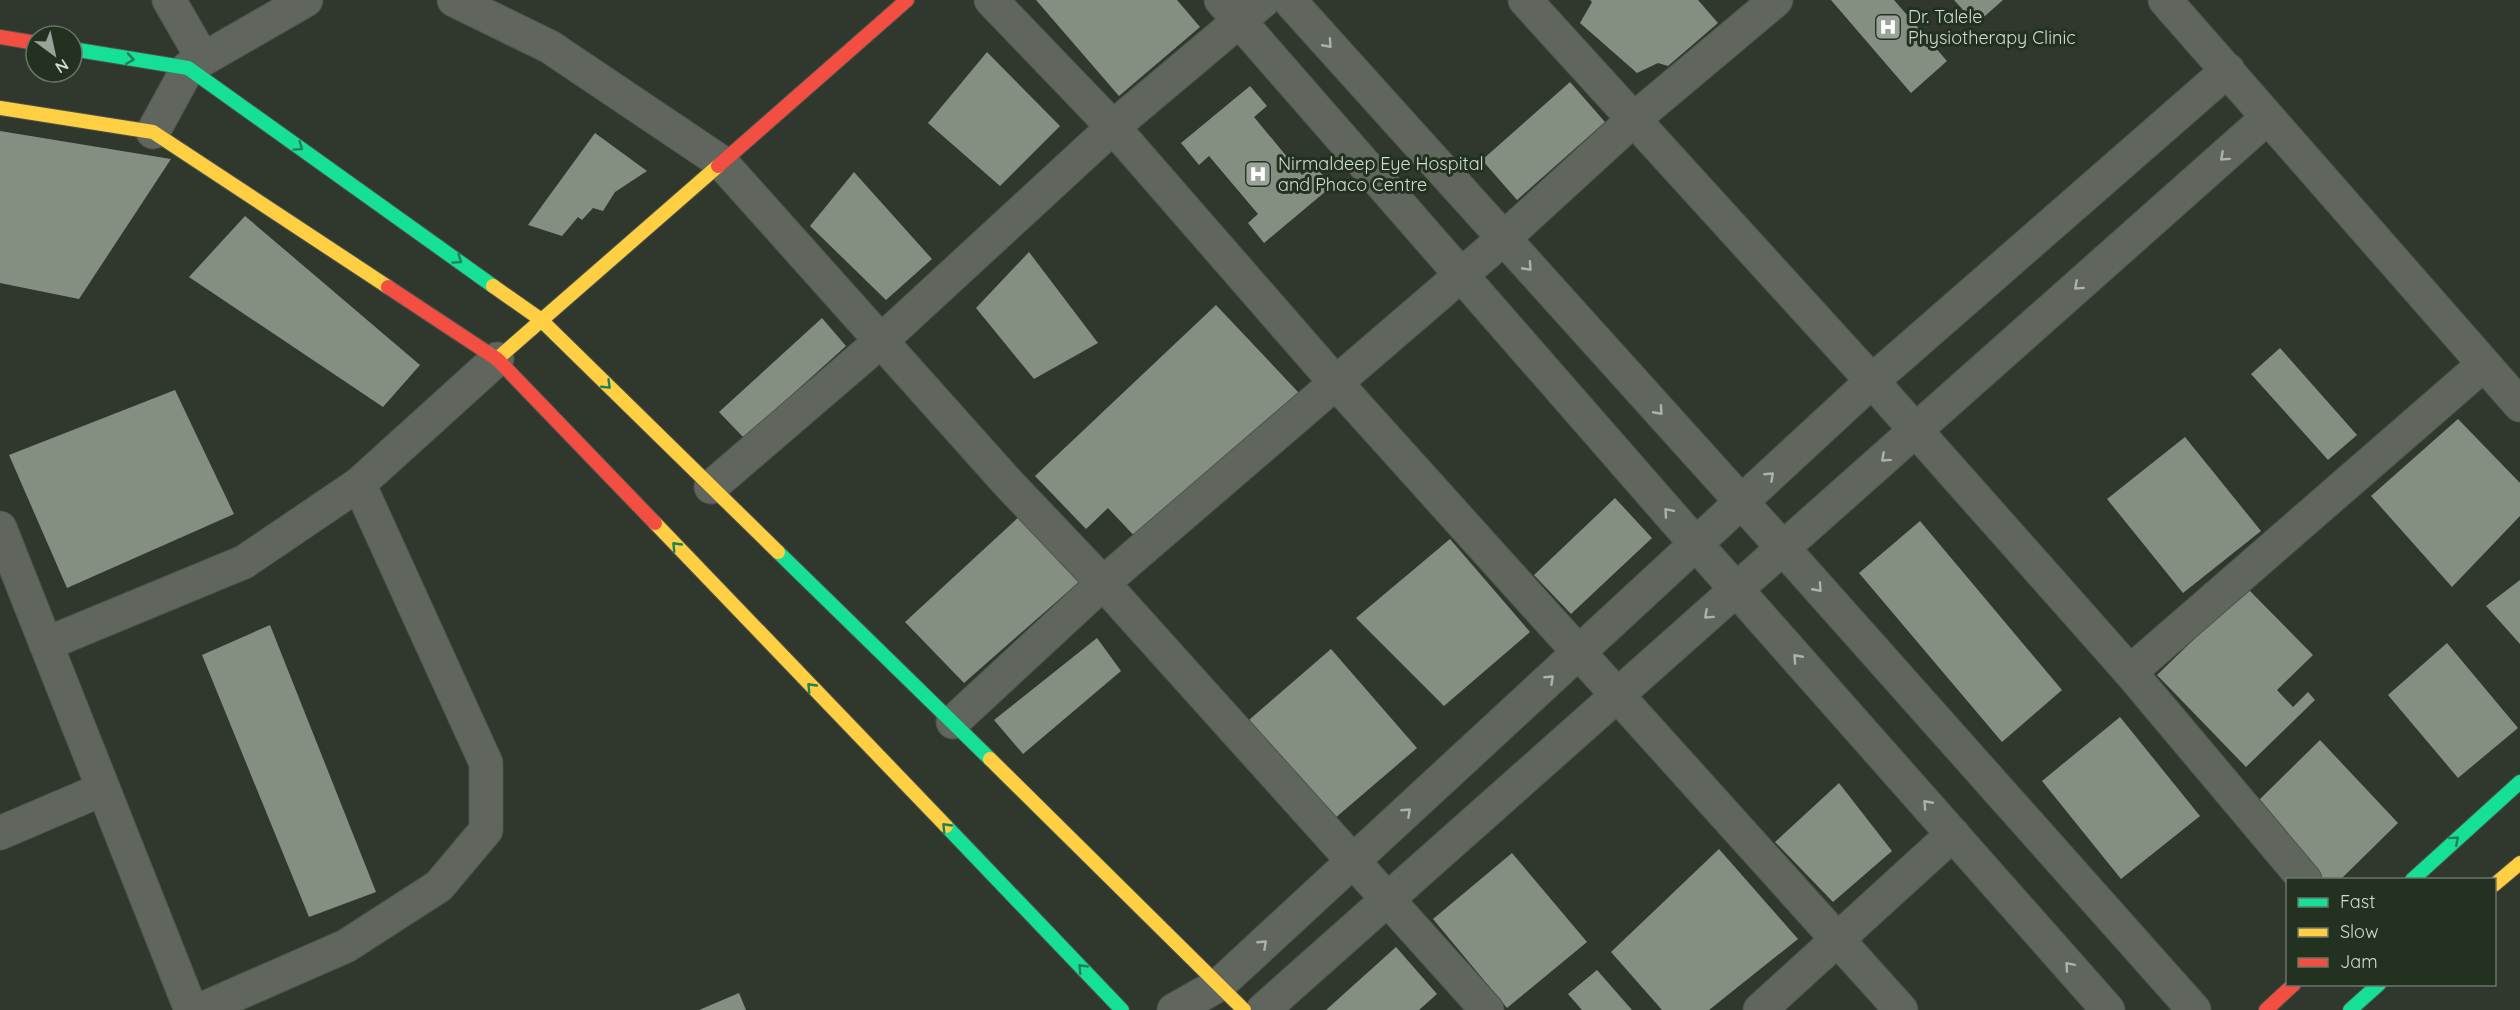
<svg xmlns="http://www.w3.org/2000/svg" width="2520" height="1010" font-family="Quicksand,sans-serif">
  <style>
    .building { fill: #848f82 }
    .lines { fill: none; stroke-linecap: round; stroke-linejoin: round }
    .street-casing { stroke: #4d544b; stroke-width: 35 }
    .fast-casing { stroke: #4d544b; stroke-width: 16 }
    .slow-casing { stroke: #4d544b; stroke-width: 16 }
    .jam-casing { stroke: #4d544b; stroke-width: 16 }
    .street { stroke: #60665e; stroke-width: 33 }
    .fast { stroke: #16e098; stroke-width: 14 }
    .slow { stroke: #ffcf43; stroke-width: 14 }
    .jam { stroke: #f24e42; stroke-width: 14 }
    .oneway { stroke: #abb3a9 }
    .oneway2 { stroke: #1d8056 }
    .labels { text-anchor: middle; stroke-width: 6; stroke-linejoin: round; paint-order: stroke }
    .poi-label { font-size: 18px; fill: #d3ddd2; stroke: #233120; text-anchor: start }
  </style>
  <rect width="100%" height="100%" fill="#30382e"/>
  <g class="building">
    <path d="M1036 0H1177L1200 27 1119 96Z"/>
    <path d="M1590 0H1698L1718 23 1668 66 1658 63 1637 73 1580 23 1592 2Z"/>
    <path d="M1831 0H1894L1947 61 1911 93Z"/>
    <path d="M1954 0H2003L1976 24Z"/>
    <path d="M987 52 1060 126 1000 186 928 123Z"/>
    <path d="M1570 82 1605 122 1517 200 1482 160Z"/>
    <path d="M1250 86 1267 106 1254 117 1302 175 1314 165 1332 186 1264 243 1248 223 1258 214 1209 156 1199 165 1181 143Z"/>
    <path d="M0 131 171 159 79 299 0 283Z"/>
    <path d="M595 133 647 171 615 192 603 211 593 208 582 220 578 217 562 236 528 225Z"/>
    <path d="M854 172 932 259 886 300 810 226Z"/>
    <path d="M245 216 420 365 383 407 189 277Z"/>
    <path d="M1029 252 1098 343 1034 379 976 308Z"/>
    <path d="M1216 305 1299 393 1140 542 1108 508 1086 529 1035 476Z"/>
    <path d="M822 318 846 346 744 438 719 412Z"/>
    <path d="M2280 348 2357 435 2328 460 2251 374Z"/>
    <path d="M175 390 234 514 67 588 9 455Z"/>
    <path d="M2458 419 2520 483V516L2452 587 2371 496Z"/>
    <path d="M2185 437 2261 531 2183 593 2107 499Z"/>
    <path d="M1615 498 1652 538 1571 614 1534 575Z"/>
    <path d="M1022 514 1079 582 964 683 905 622Z"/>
    <path d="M1920 521 2062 690 2002 742 1859 573Z"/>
    <path d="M1450 539 1530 632 1444 706 1356 618Z"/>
    <path d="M2520 580V644L2486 606Z"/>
    <path d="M2247 588 2313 655 2277 690 2293 707 2308 692 2315 700 2246 767 2157 675Z"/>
    <path d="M270 625 376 892 309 917 202 655Z"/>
    <path d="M1097 638 1121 671 1023 754 994 720Z"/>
    <path d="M2447 643 2518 728 2458 778 2388 695Z"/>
    <path d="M1331 649 1417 748 1334 819 1249 720Z"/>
    <path d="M2120 717 2200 816 2121 879 2042 781Z"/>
    <path d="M2320 740 2398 823 2340 880H2322L2258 801Z"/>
    <path d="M1839 783 1892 851 1833 902 1775 842Z"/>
    <path d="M1719 849 1798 939 1709 1010H1662L1611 952Z"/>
    <path d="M1512 853 1587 942 1507 1008 1433 919Z"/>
    <path d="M1396 947 1437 994 1419 1010H1326Z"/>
    <path d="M1597 970 1632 1010H1582L1568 994Z"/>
    <path d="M739 993 746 1010H699Z"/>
  </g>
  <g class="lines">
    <defs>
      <g id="street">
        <path d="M169 0 203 59"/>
        <path d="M454 0 550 47 721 162 1008 483 1103 583 1487 1010"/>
        <path d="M991 0 1113 127 1336 383 1901 1010"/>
        <path d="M1221 0 1696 544 2108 1010"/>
        <path d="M1289 0 1783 548 2194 1010"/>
        <path d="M1525 0 1872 381 2130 672"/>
        <path d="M2165 0 2520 405"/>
        <path d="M153 132 188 68 306 0"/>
        <path d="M711 487 881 341 1113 127 1264 0"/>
        <path d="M0 528 191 1010"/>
        <path d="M46 644 244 562 359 484 497 359"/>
        <path d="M953 722 1103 583 1503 239 1633 120 1776 0"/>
        <path d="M0 833 103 789"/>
        <path d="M2305 880 2130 672 2483 365"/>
        <path d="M200 1010 346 946 439 886 486 830V763L359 484"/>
        <path d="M1174 1010 1220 984 1872 381 2228 70"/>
        <path d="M1263 1010 2267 118"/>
        <path d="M1760 1010 1953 834"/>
      </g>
      <g id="fast">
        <path d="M72 49 188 68 493 286"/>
        <path d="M778 552 990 759"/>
        <path d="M946 826 1122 1010"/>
        <path d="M2412 880 2520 782"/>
        <path d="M2350 1010 2379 984"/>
      </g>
      <g id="slow">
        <path d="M0 108 153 132 388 287"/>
        <path d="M493 286 540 319 778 552"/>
        <path d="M497 359 718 166"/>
        <path d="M655 523 946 826"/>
        <path d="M990 759 1244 1010"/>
        <path d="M2494 885 2520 863"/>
      </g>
      <g id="jam">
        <path d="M0 37 36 43"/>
        <path d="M718 166 907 0"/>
        <path d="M388 287 497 359 655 523"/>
        <path d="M2266 1010 2294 984"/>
      </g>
    </defs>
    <use href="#street" class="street-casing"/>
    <use href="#fast" class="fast-casing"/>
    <use href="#slow" class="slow-casing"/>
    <use href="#jam" class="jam-casing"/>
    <use href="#street" class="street"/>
    <use href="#fast" class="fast"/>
    <use href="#slow" class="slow"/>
    <use href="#jam" class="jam"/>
  </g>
  <defs><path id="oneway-chevron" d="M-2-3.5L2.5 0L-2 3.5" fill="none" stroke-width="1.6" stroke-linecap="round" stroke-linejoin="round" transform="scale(1.5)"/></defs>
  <g class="oneway">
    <use href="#oneway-chevron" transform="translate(1328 44) rotate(48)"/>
    <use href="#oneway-chevron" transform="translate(2224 157) rotate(138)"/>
    <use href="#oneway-chevron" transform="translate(1528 267) rotate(48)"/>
    <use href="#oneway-chevron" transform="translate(2078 286) rotate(138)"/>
    <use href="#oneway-chevron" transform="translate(1659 411) rotate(48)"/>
    <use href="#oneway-chevron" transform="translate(1885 458) rotate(138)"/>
    <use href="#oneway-chevron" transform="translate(1770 476) rotate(-43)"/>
    <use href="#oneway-chevron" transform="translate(1668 512) rotate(-131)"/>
    <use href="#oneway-chevron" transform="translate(1818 588) rotate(48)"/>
    <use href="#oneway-chevron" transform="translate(1708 615) rotate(138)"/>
    <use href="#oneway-chevron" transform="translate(1797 658) rotate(-132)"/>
    <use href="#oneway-chevron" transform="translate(1550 679) rotate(-43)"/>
    <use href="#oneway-chevron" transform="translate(1927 804) rotate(-132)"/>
    <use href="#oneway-chevron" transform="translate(1407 812) rotate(-43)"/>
    <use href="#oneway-chevron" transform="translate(1263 944) rotate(-43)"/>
    <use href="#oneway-chevron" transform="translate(2069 966) rotate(-131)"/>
  </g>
  <g class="oneway2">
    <use href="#oneway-chevron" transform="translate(130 59) rotate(9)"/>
    <use href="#oneway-chevron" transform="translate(299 147) rotate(35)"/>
    <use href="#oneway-chevron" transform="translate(458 260) rotate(35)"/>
    <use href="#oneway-chevron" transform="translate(607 385) rotate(44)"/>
    <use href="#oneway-chevron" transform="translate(676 546) rotate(-134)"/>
    <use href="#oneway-chevron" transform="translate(811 687) rotate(-134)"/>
    <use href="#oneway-chevron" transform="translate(946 827) rotate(-134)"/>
    <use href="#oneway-chevron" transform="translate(2455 840) rotate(-42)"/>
    <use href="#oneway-chevron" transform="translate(1082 968) rotate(-134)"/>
  </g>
  <defs>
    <symbol id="hospital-square" viewBox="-11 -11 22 22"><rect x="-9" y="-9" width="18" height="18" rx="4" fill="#9aa399" stroke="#233120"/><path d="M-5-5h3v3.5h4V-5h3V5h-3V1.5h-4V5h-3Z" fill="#fff"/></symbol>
  </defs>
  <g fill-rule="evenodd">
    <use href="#hospital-square" x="1873" y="12" width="30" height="30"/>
    <use href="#hospital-square" x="1243" y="159" width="30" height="30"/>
  </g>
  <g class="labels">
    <g class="poi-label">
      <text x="1908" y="23">Dr. Talele<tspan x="1908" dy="21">Physiotherapy Clinic</tspan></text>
      <text x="1278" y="170">Nirmaldeep Eye Hospital<tspan x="1278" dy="21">and Phaco Centre</tspan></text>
    </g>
  </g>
  <rect x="2286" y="878" width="210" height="108" fill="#233120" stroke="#697667" stroke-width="1.5"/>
  <rect x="2298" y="898" width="30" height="9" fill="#16e098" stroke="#697667" stroke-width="1.5"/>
  <text x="2340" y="908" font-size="18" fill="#d3ddd2">Fast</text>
  <rect x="2298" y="928" width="30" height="9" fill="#ffcf43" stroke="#697667" stroke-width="1.5"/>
  <text x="2340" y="938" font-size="18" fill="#d3ddd2">Slow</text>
  <rect x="2298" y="958" width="30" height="9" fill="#f24e42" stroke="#697667" stroke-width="1.5"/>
  <text x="2340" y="968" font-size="18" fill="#d3ddd2">Jam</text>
  <g transform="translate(54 54) rotate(147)"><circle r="28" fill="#233120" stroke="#697667" stroke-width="1.5"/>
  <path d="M0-4.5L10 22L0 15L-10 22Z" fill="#9aa399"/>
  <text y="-9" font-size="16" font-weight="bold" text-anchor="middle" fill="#d3ddd2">N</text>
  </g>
</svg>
